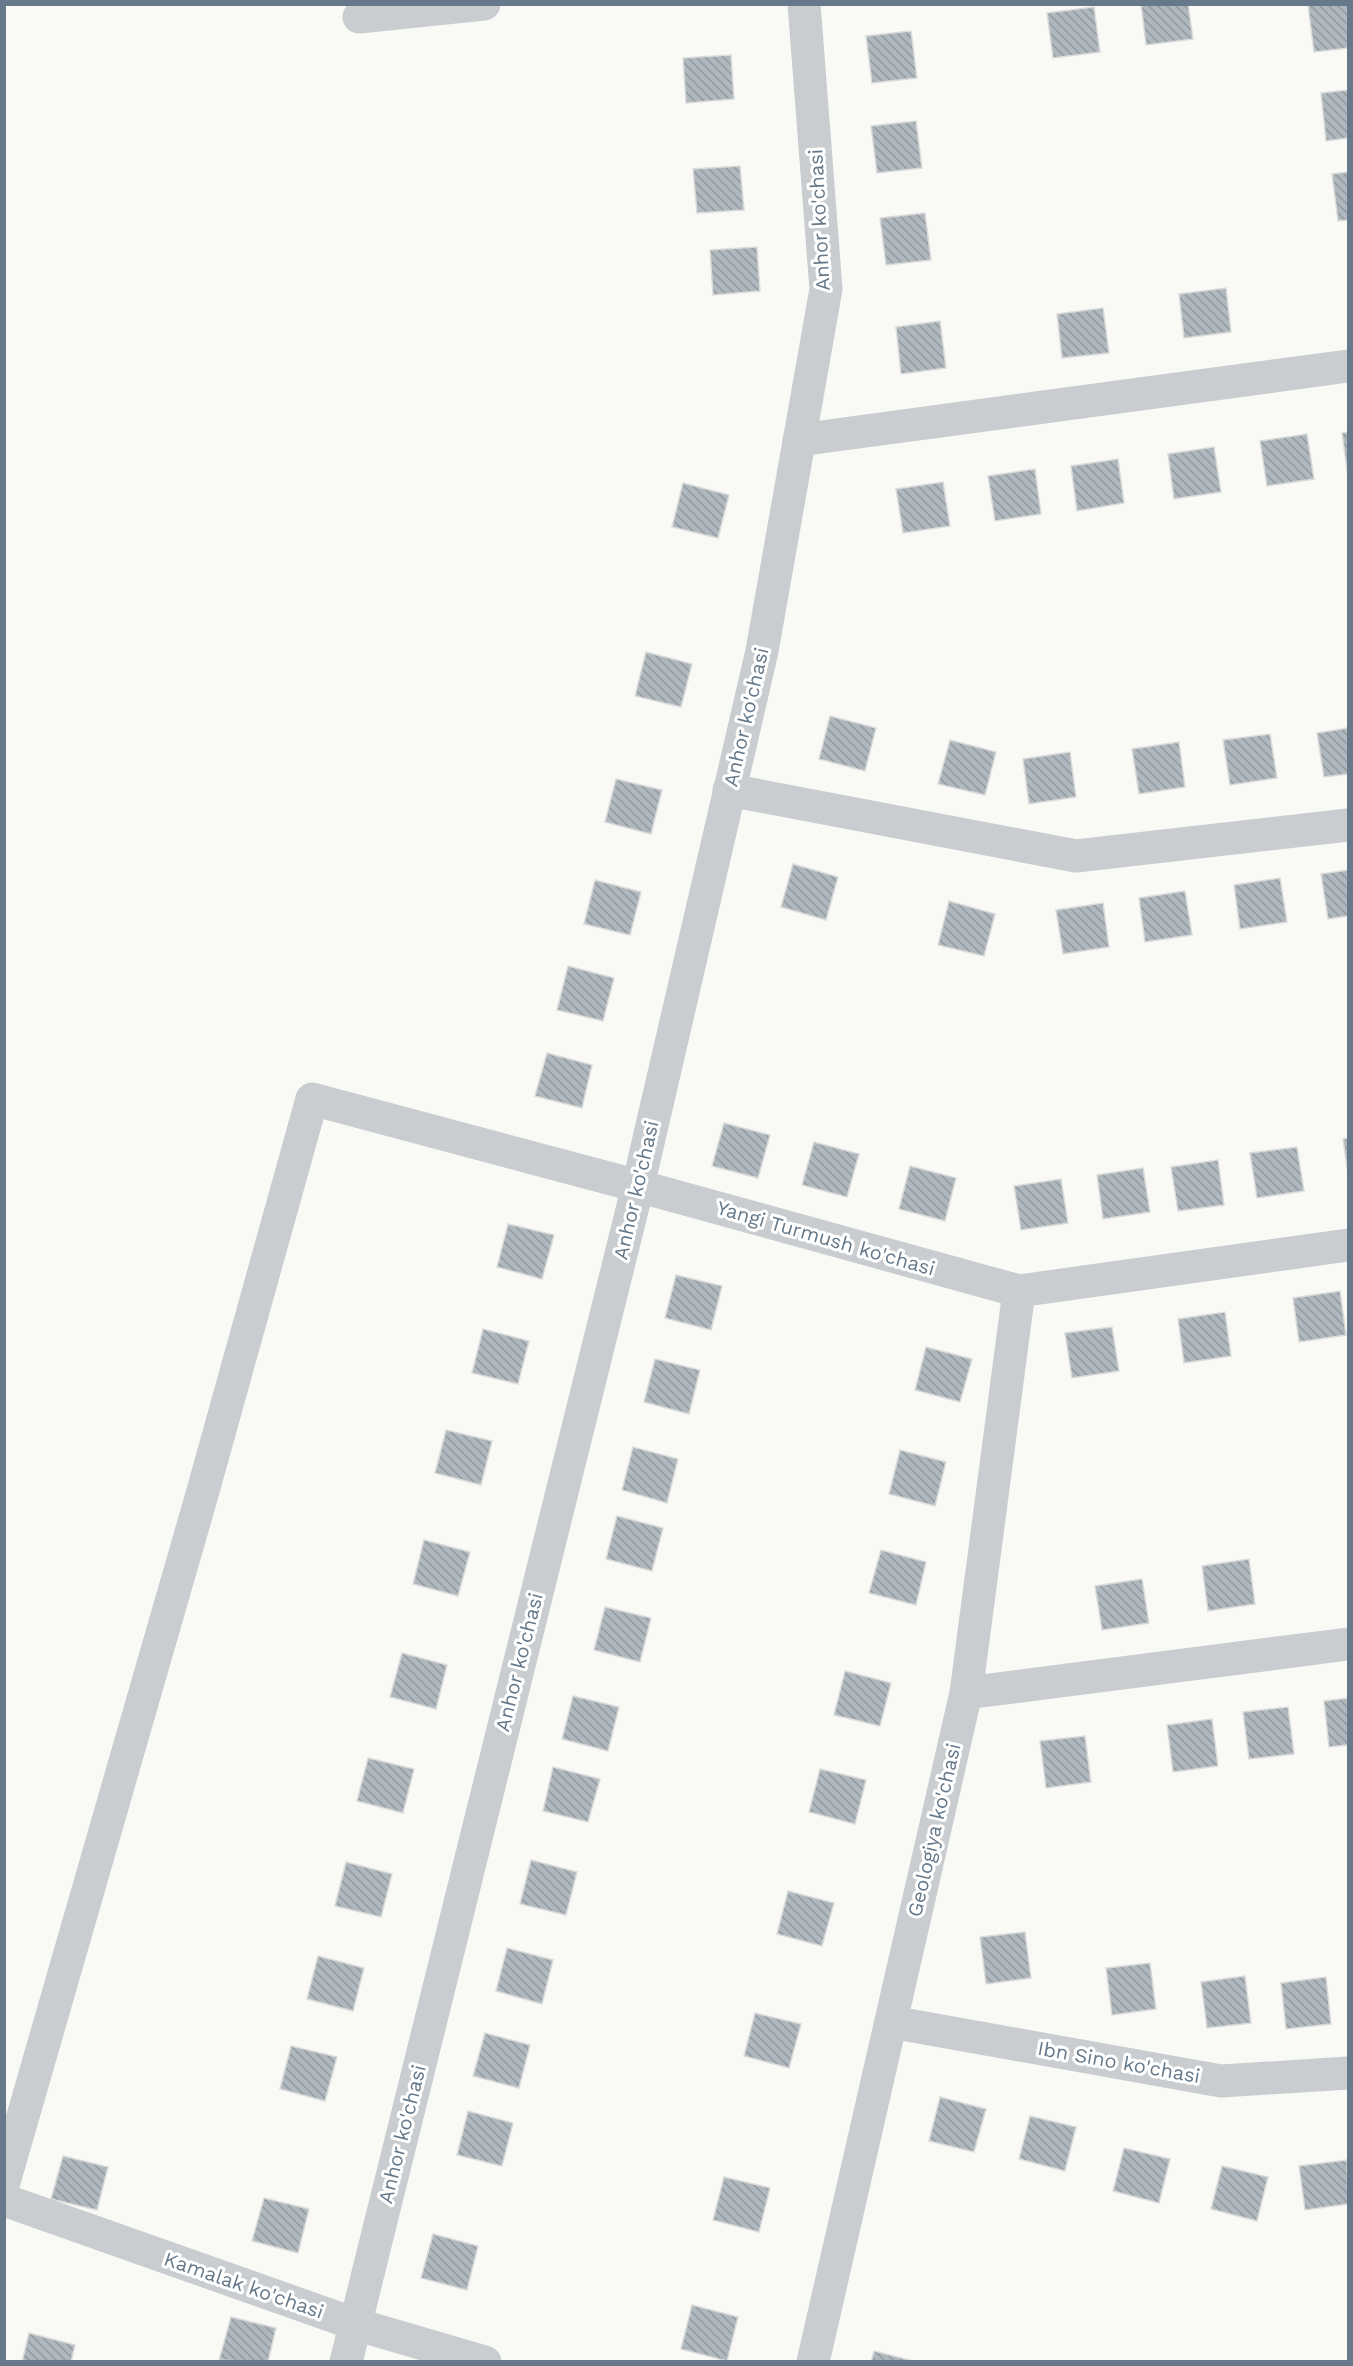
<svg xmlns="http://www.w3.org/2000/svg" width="1353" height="2366" font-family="'Work Sans',sans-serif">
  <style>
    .building { fill: url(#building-back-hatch); stroke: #dbdbd9; stroke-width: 1.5 }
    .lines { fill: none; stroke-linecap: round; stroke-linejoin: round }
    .minor { stroke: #c9cdd0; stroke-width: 33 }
    .labels { text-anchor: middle; stroke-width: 6; stroke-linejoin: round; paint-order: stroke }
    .street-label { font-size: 20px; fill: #65798a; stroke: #fff }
  </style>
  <defs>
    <pattern id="building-back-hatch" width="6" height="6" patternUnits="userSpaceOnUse" patternTransform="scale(1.5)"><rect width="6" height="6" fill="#afb8be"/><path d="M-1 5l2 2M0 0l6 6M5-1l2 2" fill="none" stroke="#929aa0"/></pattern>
  </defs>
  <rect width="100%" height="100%" fill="#f9f9f6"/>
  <g class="building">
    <path d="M1141 4H1188L1193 39 1146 45Z"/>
    <path d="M1348 4V48L1314 52 1308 5Z"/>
    <path d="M1094 7 1100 52 1053 58 1047 13Z"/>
    <path d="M911 31 917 78 872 83 866 36Z"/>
    <path d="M731 55 734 99 686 103 683 58Z"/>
    <path d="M1348 90V138L1326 141 1321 93Z"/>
    <path d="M916 121 922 168 877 173 871 126Z"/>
    <path d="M740 166 744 210 697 213 693 169Z"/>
    <path d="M1348 172V220L1338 221 1332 174Z"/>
    <path d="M925 213 931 260 886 265 880 218Z"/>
    <path d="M757 247 760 291 713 295 710 250Z"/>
    <path d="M1226 288 1231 332 1184 338 1179 294Z"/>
    <path d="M1103 308 1109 353 1062 358 1057 314Z"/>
    <path d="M940 321 946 368 901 374 896 327Z"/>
    <path d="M1348 432V477L1342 433Z"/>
    <path d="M1307 434 1314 479 1267 486 1260 441Z"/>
    <path d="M1214 447 1221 492 1174 499 1168 454Z"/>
    <path d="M1118 459 1124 503 1077 511 1071 466Z"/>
    <path d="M1035 469 1041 514 995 521 988 476Z"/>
    <path d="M943 482 950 526 903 533 896 489Z"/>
    <path d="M683 483 729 495 718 538 672 527Z"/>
    <path d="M646 652 692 664 681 707 635 696Z"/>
    <path d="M830 716 876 728 865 771 819 759Z"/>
    <path d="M1348 728V774L1324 777 1317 733Z"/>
    <path d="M1270 734 1277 778 1230 785 1223 740Z"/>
    <path d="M950 740 996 752 985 795 938 784Z"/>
    <path d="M1179 742 1185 787 1139 794 1132 749Z"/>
    <path d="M1070 752 1076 797 1029 804 1023 759Z"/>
    <path d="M616 779 662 790 651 834 605 822Z"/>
    <path d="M793 864 838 877 826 920 781 907Z"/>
    <path d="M1348 870V916L1328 919 1321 874Z"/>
    <path d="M1280 878 1287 922 1240 929 1234 885Z"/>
    <path d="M595 880 641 892 630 935 584 924Z"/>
    <path d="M1185 891 1192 935 1145 942 1139 898Z"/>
    <path d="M949 901 995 914 984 956 938 945Z"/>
    <path d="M1103 903 1109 947 1063 954 1056 910Z"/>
    <path d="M568 966 614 978 603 1021 557 1010Z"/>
    <path d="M547 1053 592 1065 582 1108 535 1096Z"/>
    <path d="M724 1123 770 1135 758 1178 712 1166Z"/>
    <path d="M1348 1138V1174L1343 1139Z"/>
    <path d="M814 1142 859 1154 847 1197 802 1185Z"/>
    <path d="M1297 1147 1304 1191 1257 1198 1250 1153Z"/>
    <path d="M1218 1160 1224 1205 1178 1211 1171 1167Z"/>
    <path d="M910 1166 956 1178 945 1221 899 1209Z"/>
    <path d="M1143 1168 1150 1212 1103 1219 1097 1175Z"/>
    <path d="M1061 1179 1068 1223 1021 1230 1014 1186Z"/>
    <path d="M508 1224 554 1235 542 1279 497 1267Z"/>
    <path d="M676 1275 722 1286 711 1330 665 1318Z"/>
    <path d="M1340 1291 1346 1335 1299 1342 1293 1298Z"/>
    <path d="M1225 1312 1231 1356 1184 1363 1178 1319Z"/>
    <path d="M1112 1327 1119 1371 1072 1378 1065 1333Z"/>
    <path d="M483 1329 529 1341 518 1384 472 1373Z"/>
    <path d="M926 1347 972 1359 960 1402 915 1390Z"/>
    <path d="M655 1359 700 1370 689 1414 644 1402Z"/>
    <path d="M446 1430 492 1441 481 1485 435 1473Z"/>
    <path d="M633 1447 678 1459 667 1503 622 1490Z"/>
    <path d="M900 1450 946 1462 935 1506 889 1494Z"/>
    <path d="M617 1516 663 1528 652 1571 606 1559Z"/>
    <path d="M424 1540 470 1552 458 1596 413 1584Z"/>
    <path d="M881 1550 926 1562 916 1605 869 1593Z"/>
    <path d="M1249 1559 1255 1604 1208 1611 1202 1566Z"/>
    <path d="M1142 1579 1149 1623 1102 1630 1095 1586Z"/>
    <path d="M605 1607 651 1618 640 1662 594 1650Z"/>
    <path d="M402 1653 447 1665 436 1709 390 1697Z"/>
    <path d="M845 1671 891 1683 880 1726 834 1715Z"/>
    <path d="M573 1696 619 1707 608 1751 562 1739Z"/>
    <path d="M1348 1698V1745L1329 1747 1324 1701Z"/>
    <path d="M1288 1707 1294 1754 1249 1759 1243 1712Z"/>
    <path d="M1212 1719 1218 1766 1173 1772 1167 1725Z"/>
    <path d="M1085 1736 1091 1782 1046 1788 1040 1741Z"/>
    <path d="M368 1758 414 1769 403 1813 357 1801Z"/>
    <path d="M553 1767 600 1779 588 1822 543 1811Z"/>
    <path d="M820 1769 866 1780 855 1824 809 1812Z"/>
    <path d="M531 1860 577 1872 566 1915 520 1904Z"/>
    <path d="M346 1862 392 1874 381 1917 335 1906Z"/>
    <path d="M788 1891 834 1903 822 1946 777 1934Z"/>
    <path d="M1025 1932 1031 1978 986 1984 980 1937Z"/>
    <path d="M507 1948 553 1960 542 2004 496 1991Z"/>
    <path d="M318 1956 364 1968 353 2011 307 1999Z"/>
    <path d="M1150 1963 1156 2009 1112 2015 1106 1968Z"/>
    <path d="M1245 1976 1251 2023 1207 2028 1201 1982Z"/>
    <path d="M1326 1977 1331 2024 1286 2029 1281 1983Z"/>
    <path d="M755 2013 801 2024 789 2068 744 2056Z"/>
    <path d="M485 2033 530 2045 519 2088 473 2076Z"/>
    <path d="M291 2046 337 2057 325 2101 280 2089Z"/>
    <path d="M940 2097 986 2109 974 2152 929 2141Z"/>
    <path d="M468 2111 513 2123 502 2166 457 2155Z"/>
    <path d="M1030 2116 1076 2127 1065 2171 1019 2159Z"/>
    <path d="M1124 2148 1170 2159 1159 2203 1113 2191Z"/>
    <path d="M63 2156 108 2167 97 2210 51 2199Z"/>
    <path d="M1347 2160 1348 2204 1305 2210 1299 2166Z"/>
    <path d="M1222 2166 1268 2177 1257 2221 1211 2209Z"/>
    <path d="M724 2177 770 2188 759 2232 713 2220Z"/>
    <path d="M264 2198 309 2209 298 2253 252 2241Z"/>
    <path d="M433 2234 478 2246 467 2290 421 2278Z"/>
    <path d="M692 2305 738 2317 727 2361 681 2349Z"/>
    <path d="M231 2317 276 2328 268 2362 219 2360Z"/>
    <path d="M29 2333 75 2345 71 2362H22Z"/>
    <path d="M874 2351 917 2362H871Z"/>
  </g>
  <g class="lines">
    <g class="minor">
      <path d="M359 17 484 4"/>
      <path d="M799 440 1348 366"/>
      <path d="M729 790 1076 856 1348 825"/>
      <path d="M966 1693 1348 1644"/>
      <path d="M891 2022 1221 2081 1348 2073"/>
      <path d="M4 2182 201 1498 312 1099 638 1186 1019 1291 1348 1245"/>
      <path d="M4 2200 355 2324 485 2362"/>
      <path d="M346 2362 638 1186 762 651 826 289 804 4"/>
      <path d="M813 2362 966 1693 1019 1291"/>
    </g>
  </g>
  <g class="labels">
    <g class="street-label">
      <text transform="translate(819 220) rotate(-93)" y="7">Anhor ko'chasi</text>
      <text transform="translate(746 717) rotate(-77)" y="7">Anhor ko'chasi</text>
      <text transform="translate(636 1190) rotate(-77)" y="7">Anhor ko'chasi</text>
      <text transform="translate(826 1238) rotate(16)" y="7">Yangi Turmush ko'chasi</text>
      <text transform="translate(519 1662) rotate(-76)" y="7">Anhor ko'chasi</text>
      <text transform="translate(934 1830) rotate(-77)" y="7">Geologiya ko'chasi</text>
      <text transform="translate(1119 2062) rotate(10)" y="7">Ibn Sino ko'chasi</text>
      <text transform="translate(402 2134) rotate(-76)" y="7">Anhor ko'chasi</text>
      <text transform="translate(244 2285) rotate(19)" y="7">Kamalak ko'chasi</text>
    </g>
  </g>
  <rect width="1353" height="2366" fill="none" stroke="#65798a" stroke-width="12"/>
</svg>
